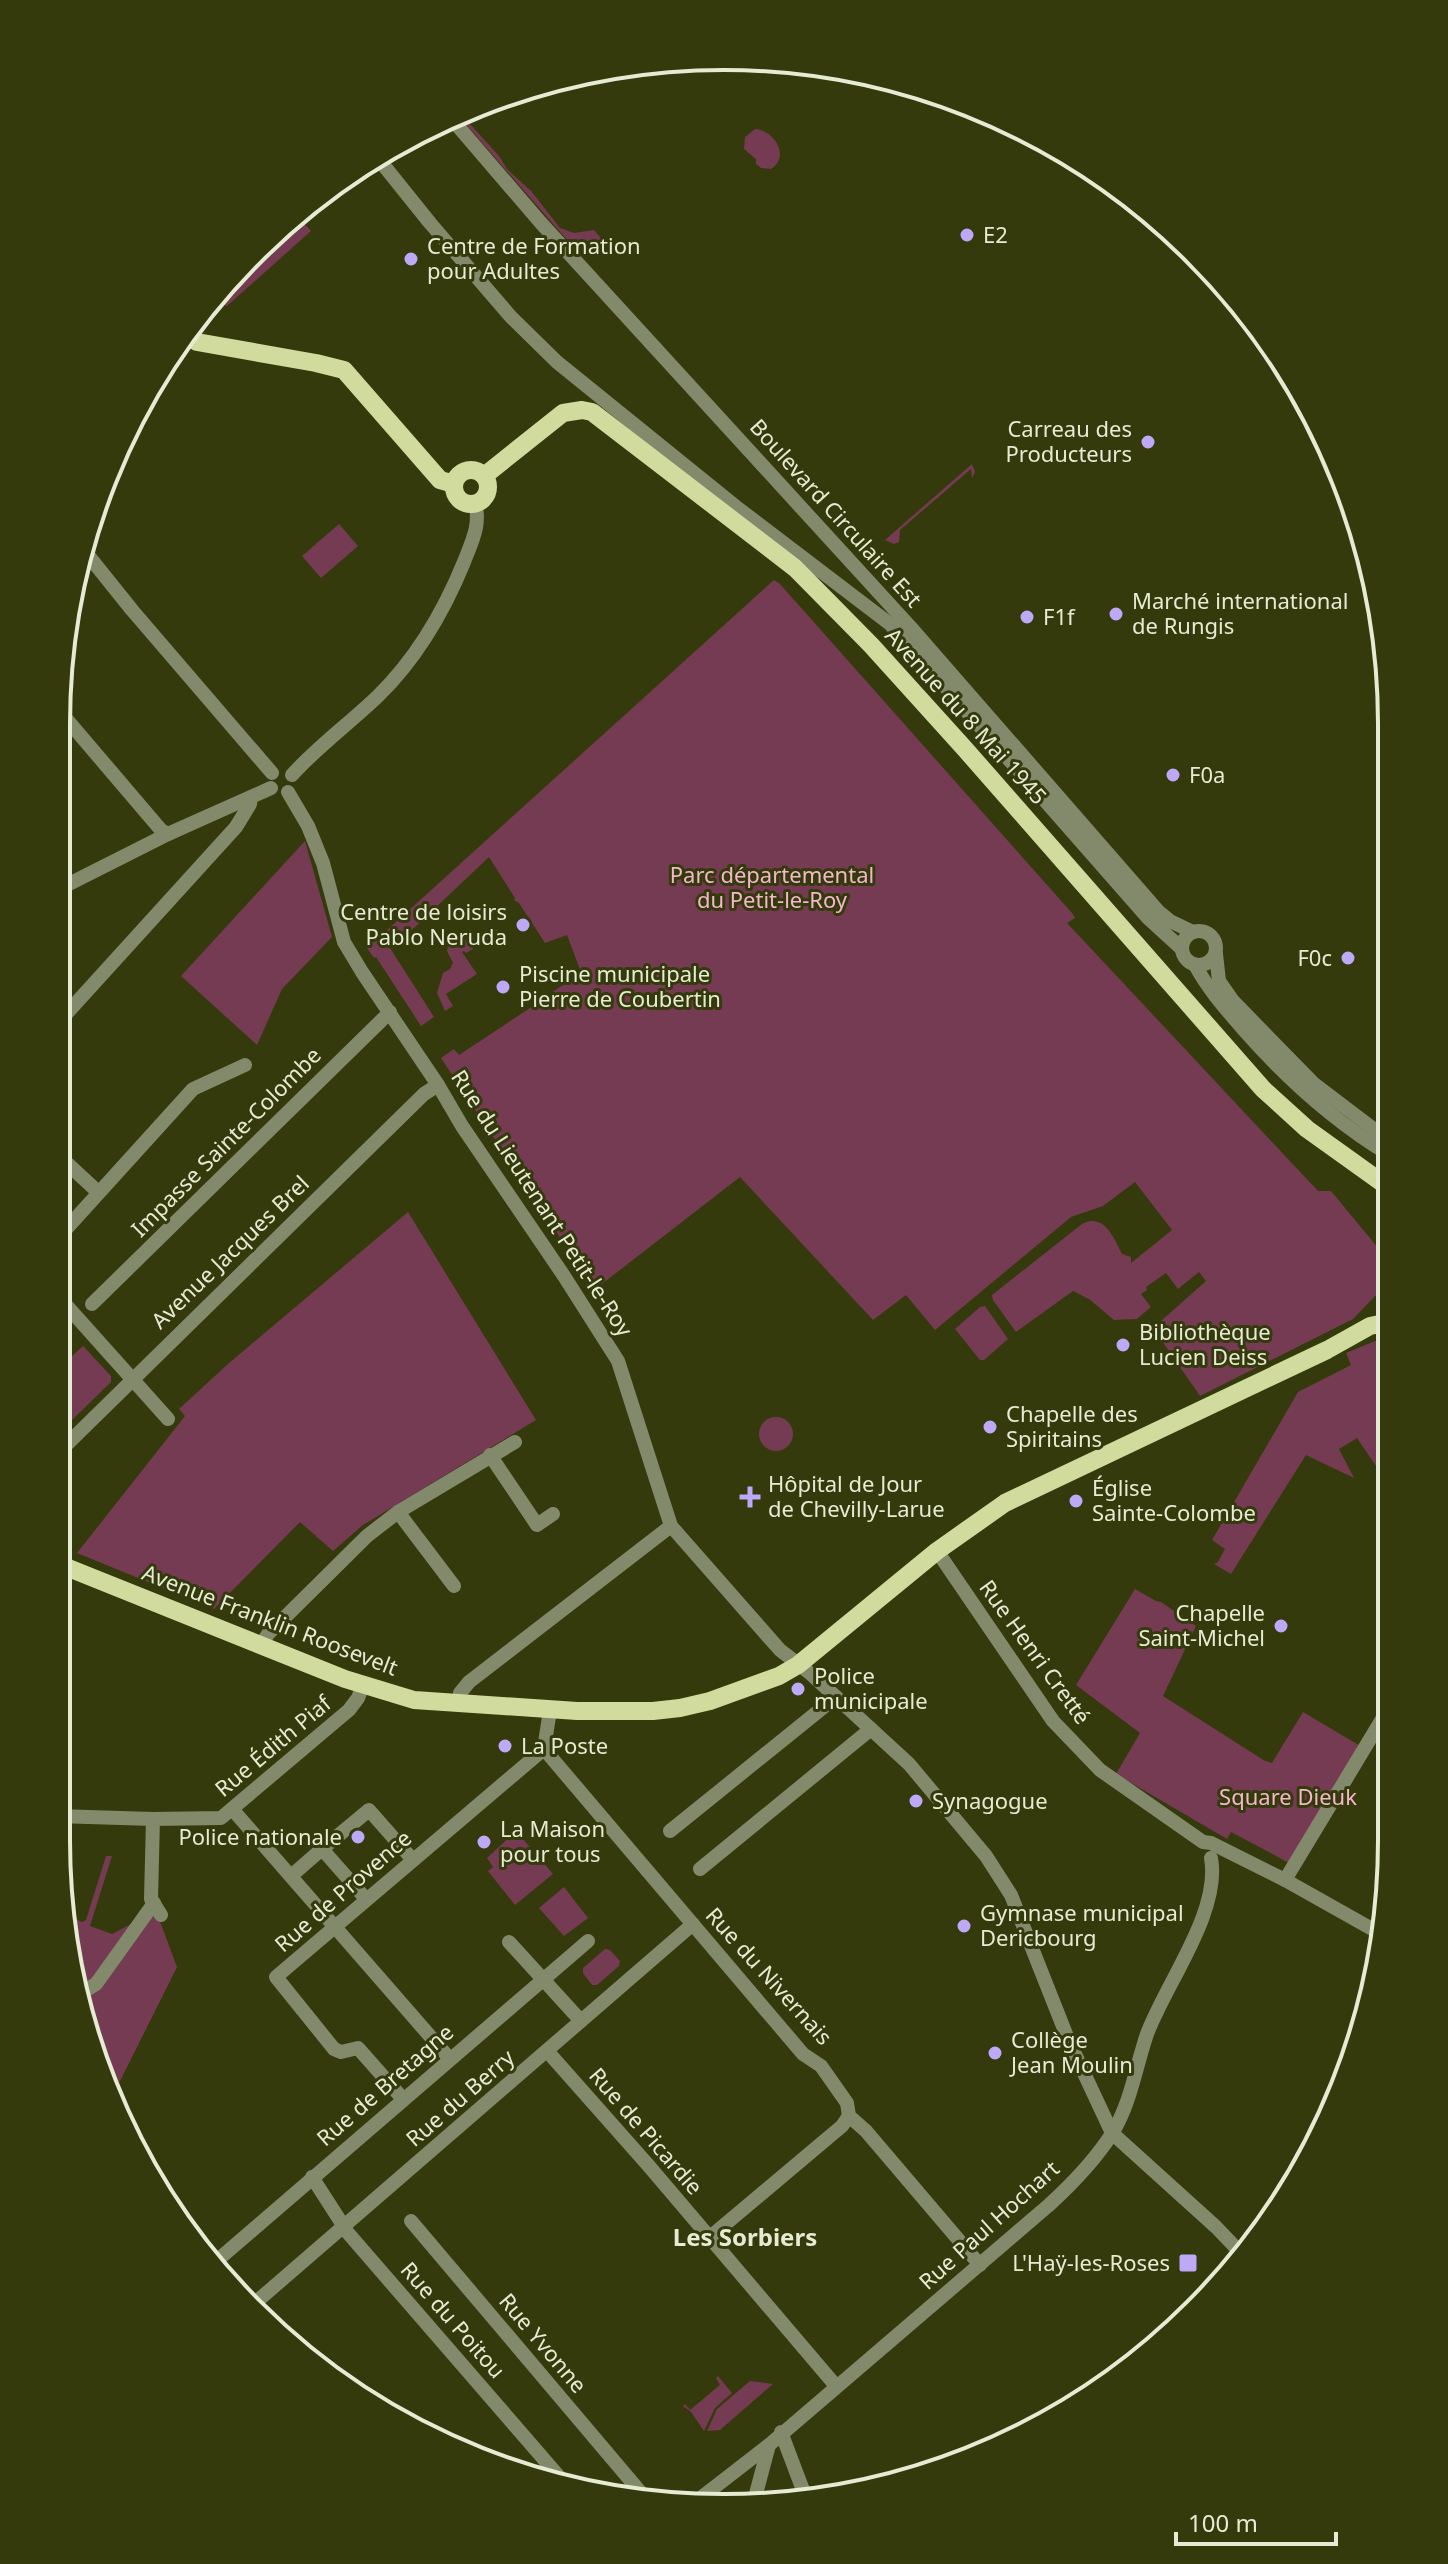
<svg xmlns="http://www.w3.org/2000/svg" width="1448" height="2564" font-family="'Noto Sans',sans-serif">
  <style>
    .green { fill: #743b52 }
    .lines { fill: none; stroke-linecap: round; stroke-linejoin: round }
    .minor { stroke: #83896b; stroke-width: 14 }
    .major { stroke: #d1db9e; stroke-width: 18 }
    .poi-dot { fill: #bda9f5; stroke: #353a0c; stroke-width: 3 }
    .labels { text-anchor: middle; stroke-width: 6; stroke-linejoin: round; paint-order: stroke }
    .poi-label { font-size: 22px; fill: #e6ebd3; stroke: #353a0c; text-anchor: start }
    .street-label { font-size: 22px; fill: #e6ebd3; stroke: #353a0c }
    .park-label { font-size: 22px; fill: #f3b7cc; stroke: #353a0c }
    .neighbourhood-label { font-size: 24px; font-weight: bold; fill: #e6ebd3; stroke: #353a0c }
    .rim { fill: none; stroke: #e6ebd3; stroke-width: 4 }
  </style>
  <rect width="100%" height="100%" fill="#353a0c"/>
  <g class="green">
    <path d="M460 113 499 156 507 169 532 192 560 228 574 233 594 230 606 244C592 254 581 250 568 241L457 114Z"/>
    <path d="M755 129C774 130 791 156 771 169L761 168 756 164V159L744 149 745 137Z"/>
    <path d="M296 214 311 231 227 306 217 302 212 297 222 283Z"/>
    <path d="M972 464 975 472 972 478 971 469 900 530 899 542 894 544 885 540Z"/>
    <path d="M339 524 358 546 321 578 302 556Z"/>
    <path d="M774 580 780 584 1072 913 1075 918 1067 923 1318 1191H1331L1388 1260 1389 1274 1382 1289 1353 1319 1200 1396 1153 1328 1206 1281 1199 1272 1178 1289 1166 1273 1146 1287 1147 1290 1141 1294 1151 1307 1137 1319 1114 1320 1089 1299 1073 1291 1016 1332 993 1300 992 1295 1082 1224C1104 1212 1114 1238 1122 1254L1131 1257V1263L1172 1230 1135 1182 1103 1206 1071 1217 935 1330 906 1295 873 1320 740 1177 598 1287 588 1280 441 1058 454 1049 459 1055 548 996C557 987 570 982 582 975L567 935 545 943 519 903 514 900 515 898 489 857 415 927 390 948 434 1017 421 1026 376 957 374 958 367 948 368 945 376 940Z"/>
    <path d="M305 841 332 937 282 989 257 1045 181 976Z"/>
    <path d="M496 929 499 933 466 953 464 951 462 952 477 974 446 994 453 1006 445 1011 437 993 443 973 450 969 453 963 447 951 448 946Z"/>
    <path d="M408 1212 536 1420 363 1525 333 1551 300 1522 214 1609 77 1553 185 1416 179 1409 228 1364Z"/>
    <path d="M985 1306 1008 1339 984 1360H980L955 1329 980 1307Z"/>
    <path d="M1375 1341 1389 1345V1471L1378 1469 1357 1438 1339 1449 1354 1478 1306 1455 1231 1574 1214 1564 1218 1562 1225 1549 1212 1540 1298 1392 1351 1365 1346 1353Z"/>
    <path d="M83 1346 111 1376V1382L71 1421 57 1407V1370Z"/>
    <circle cx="776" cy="1434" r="17"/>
    <path d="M1135 1589 1156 1601 1161 1602 1196 1626 1163 1696 1265 1761 1272 1763 1303 1712 1362 1747 1291 1864 1231 1832 1227 1839 1116 1774 1140 1733 1076 1685Z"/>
    <path d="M516 1831 553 1874 515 1905 488 1871 493 1867 487 1858Z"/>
    <path d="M106 1856H112L90 1926 112 1934 131 1924 145 1906 159 1919 177 1967 113 2095 91 2054 68 1915 82 1922 86 1920Z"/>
    <path d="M564 1887 588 1918 564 1936 539 1908Z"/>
    <path d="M605 1949 610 1950 620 1961 619 1966 597 1985H592L583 1973V1968Z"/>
    <path d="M718 2376 732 2393 715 2408 704 2431 691 2412 683 2406 685 2404 690 2410 720 2385 716 2378Z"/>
    <path d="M750 2381 773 2384 720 2430 707 2431 717 2409Z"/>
  </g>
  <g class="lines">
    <g class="minor">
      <path d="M450 117 541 223 914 631 1159 912 1170 921 1193 932"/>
      <path d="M377 157 430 223 511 317 557 362 735 506 890 624 1147 917 1182 949"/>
      <path d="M83 549 132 610 272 773"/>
      <path d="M57 708 161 830 168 834"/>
      <path d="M292 775C318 746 350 723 378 696 416 659 444 611 464 562 472 541 481 525 475 503"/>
      <path d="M288 792 308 826 323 863 344 942 362 972 438 1085 462 1126 564 1276 618 1361 671 1526 780 1650 811 1674 909 1764 986 1856 1011 1895 1068 2039 1112 2133 1216 2227 1239 2251"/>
      <path d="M57 890 168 834 271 788"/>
      <circle cx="1199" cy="948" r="17"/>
      <path d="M1216 954 1219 981 1233 1001 1313 1083 1388 1140"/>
      <path d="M1195 965C1208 989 1225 1008 1243 1029 1286 1078 1332 1120 1388 1154"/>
      <path d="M57 1024 236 827 250 804 251 797"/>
      <path d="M57 1154 98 1192"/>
      <path d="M57 1239 193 1089 245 1065"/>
      <path d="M57 1295 168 1419"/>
      <path d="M92 1304 390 1012"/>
      <path d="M56 1455 424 1094 438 1085"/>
      <path d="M490 1455 537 1525 553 1514"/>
      <path d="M398 1512 454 1586"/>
      <path d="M937 1551 1053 1721 1100 1770 1203 1842 1211 1843 1285 1880 1381 1934"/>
      <path d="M261 1645 268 1634 367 1536 398 1512 515 1442"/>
      <path d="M459 1704 460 1693 469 1682 671 1526"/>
      <path d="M550 1710 544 1749 803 2054 821 2066 847 2103 849 2116 866 2131 980 2265"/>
      <path d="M233 1810 450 2059"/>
      <path d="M56 1816 153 1819"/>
      <path d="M670 1831 836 1697"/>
      <path d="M322 1849 369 1810 413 1860"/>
      <path d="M700 1869 871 1729"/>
      <path d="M291 1876 322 1849 366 1899"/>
      <path d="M1285 1880 1390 1706"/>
      <path d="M161 1915 151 1899 153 1819 221 1818 349 1710 358 1698 363 1685"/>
      <path d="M509 1942 581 2021"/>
      <path d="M81 1993 96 1984 154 1903"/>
      <path d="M548 2052 648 2165 836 2386"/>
      <path d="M403 2099 358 2048 341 2052 334 2049 276 1977 544 1749"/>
      <path d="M312 2177 348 2233 568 2487"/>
      <path d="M411 2221 642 2494"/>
      <path d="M710 2237 842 2126 849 2116"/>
      <path d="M213 2264 588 1941"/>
      <path d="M255 2303 693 1924"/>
      <path d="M781 2432 806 2498"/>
      <path d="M698 2500 769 2445 1049 2205C1072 2184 1096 2159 1113 2132 1131 2102 1136 2066 1147 2034 1166 1983 1221 1912 1211 1858"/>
      <path d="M753 2505 769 2445"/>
    </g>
    <g class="major">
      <path d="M186 333 197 342 316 363 344 370 440 480 454 484"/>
      <circle cx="471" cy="487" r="17"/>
      <path d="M484 476 563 413 582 410 592 412 795 568 871 645 965 749 1263 1089 1307 1129 1388 1187"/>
      <path d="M56 1563 345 1679 414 1700 577 1711H653L680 1708 710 1701 779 1676 798 1665 937 1551 1005 1503 1327 1350 1370 1326 1389 1322"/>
    </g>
  </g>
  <g class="poi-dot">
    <circle cx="967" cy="235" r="8"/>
    <circle cx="411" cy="259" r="8"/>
    <circle cx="1148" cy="442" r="8"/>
    <circle cx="1116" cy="614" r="8"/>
    <circle cx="1027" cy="617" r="8"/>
    <circle cx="1173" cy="775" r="8"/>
    <circle cx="523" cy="925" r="8"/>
    <circle cx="1348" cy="958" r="8"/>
    <circle cx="503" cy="987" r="8"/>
    <circle cx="1123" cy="1345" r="8"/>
    <circle cx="990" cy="1427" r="8"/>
    <path d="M746 1485h8v8h8v8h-8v8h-8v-8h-8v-8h8z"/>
    <circle cx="1076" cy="1501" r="8"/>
    <circle cx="1281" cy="1626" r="8"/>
    <circle cx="798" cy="1689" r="8"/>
    <circle cx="505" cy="1746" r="8"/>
    <circle cx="916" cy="1801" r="8"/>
    <circle cx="358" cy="1837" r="8"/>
    <circle cx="484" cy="1842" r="8"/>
    <circle cx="964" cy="1926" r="8"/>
    <circle cx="995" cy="2053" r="8"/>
    <rect x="1178" y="2253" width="20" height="20" rx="4"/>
  </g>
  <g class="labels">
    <g class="poi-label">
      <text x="983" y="243">E2</text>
      <text x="427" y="254">Centre de Formation<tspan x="427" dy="25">pour Adultes</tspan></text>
      <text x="1132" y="437" text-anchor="end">Carreau des<tspan x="1132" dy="25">Producteurs</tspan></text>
      <text x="1132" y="609">Marché international<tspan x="1132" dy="25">de Rungis</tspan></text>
      <text x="1043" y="625">F1f</text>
      <text x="1189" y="783">F0a</text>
      <text x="507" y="920" text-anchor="end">Centre de loisirs<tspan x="507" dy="25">Pablo Neruda</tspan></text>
      <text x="1332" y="966" text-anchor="end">F0c</text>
      <text x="519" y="982">Piscine municipale<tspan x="519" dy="25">Pierre de Coubertin</tspan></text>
      <text x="1139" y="1340">Bibliothèque<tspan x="1139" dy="25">Lucien Deiss</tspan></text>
      <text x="1006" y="1422">Chapelle des<tspan x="1006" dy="25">Spiritains</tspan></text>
      <text x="768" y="1492">Hôpital de Jour<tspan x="768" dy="25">de Chevilly-Larue</tspan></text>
      <text x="1092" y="1496">Église<tspan x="1092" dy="25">Sainte-Colombe</tspan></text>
      <text x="1265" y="1621" text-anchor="end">Chapelle<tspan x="1265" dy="25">Saint-Michel</tspan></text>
      <text x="814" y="1684">Police<tspan x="814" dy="25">municipale</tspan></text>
      <text x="521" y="1754">La Poste</text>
      <text x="932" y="1809">Synagogue</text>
      <text x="500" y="1837">La Maison<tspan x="500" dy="25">pour tous</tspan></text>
      <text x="342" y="1845" text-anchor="end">Police nationale</text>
      <text x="980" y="1921">Gymnase municipal<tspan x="980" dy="25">Dericbourg</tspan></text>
      <text x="1011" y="2048">Collège<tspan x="1011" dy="25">Jean Moulin</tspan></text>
      <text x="1170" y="2271" text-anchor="end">L'Haÿ-les-Roses</text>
    </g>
    <g class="street-label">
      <text transform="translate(836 513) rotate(48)" y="8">Boulevard Circulaire Est</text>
      <text transform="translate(966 716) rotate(48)" y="8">Avenue du 8 Mai 1945</text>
      <text transform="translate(226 1142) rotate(-45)" y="8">Impasse Sainte-Colombe</text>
      <text transform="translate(542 1203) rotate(57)" y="8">Rue du Lieutenant Petit-le-Roy</text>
      <text transform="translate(230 1252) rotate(-44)" y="8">Avenue Jacques Brel</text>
      <text transform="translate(270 1620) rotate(21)" y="8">Avenue Franklin Roosevelt</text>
      <text transform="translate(1035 1652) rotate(54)" y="8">Rue Henri Cretté</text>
      <text transform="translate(273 1746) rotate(-40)" y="8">Rue Édith Piaf</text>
      <text transform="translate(343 1891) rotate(-41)" y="8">Rue de Provence</text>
      <text transform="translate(769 1976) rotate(48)" y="8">Rue du Nivernais</text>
      <text transform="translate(385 2085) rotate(-41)" y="8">Rue de Bretagne</text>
      <text transform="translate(460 2098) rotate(-41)" y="8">Rue du Berry</text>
      <text transform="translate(646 2131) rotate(49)" y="8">Rue de Picardie</text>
      <text transform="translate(989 2225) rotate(-42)" y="8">Rue Paul Hochart</text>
      <text transform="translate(453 2320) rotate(49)" y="8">Rue du Poitou</text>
      <text transform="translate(543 2343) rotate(50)" y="8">Rue Yvonne</text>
    </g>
    <g class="park-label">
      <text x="772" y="883">Parc départemental<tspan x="772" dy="25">du Petit-le-Roy</tspan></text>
      <text x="1288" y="1805">Square Dieuk</text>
    </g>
    <g class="neighbourhood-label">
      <text x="745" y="2246">Les Sorbiers</text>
    </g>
  </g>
  <path d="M0 0H1448V2564H0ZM724 70H724A654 654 0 0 1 1378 724V1840A654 654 0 0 1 724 2494H724A654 654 0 0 1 70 1840V724A654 654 0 0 1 724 70Z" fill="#353a0c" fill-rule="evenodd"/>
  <path class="rim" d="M724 70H724A654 654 0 0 1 1378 724V1840A654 654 0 0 1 724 2494H724A654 654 0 0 1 70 1840V724A654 654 0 0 1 724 70Z"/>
  <path d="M1176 2532v12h160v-12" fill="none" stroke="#e6ebd3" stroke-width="4"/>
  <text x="1188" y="2532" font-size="24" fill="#e6ebd3" stroke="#353a0c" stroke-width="6" paint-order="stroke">100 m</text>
</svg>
